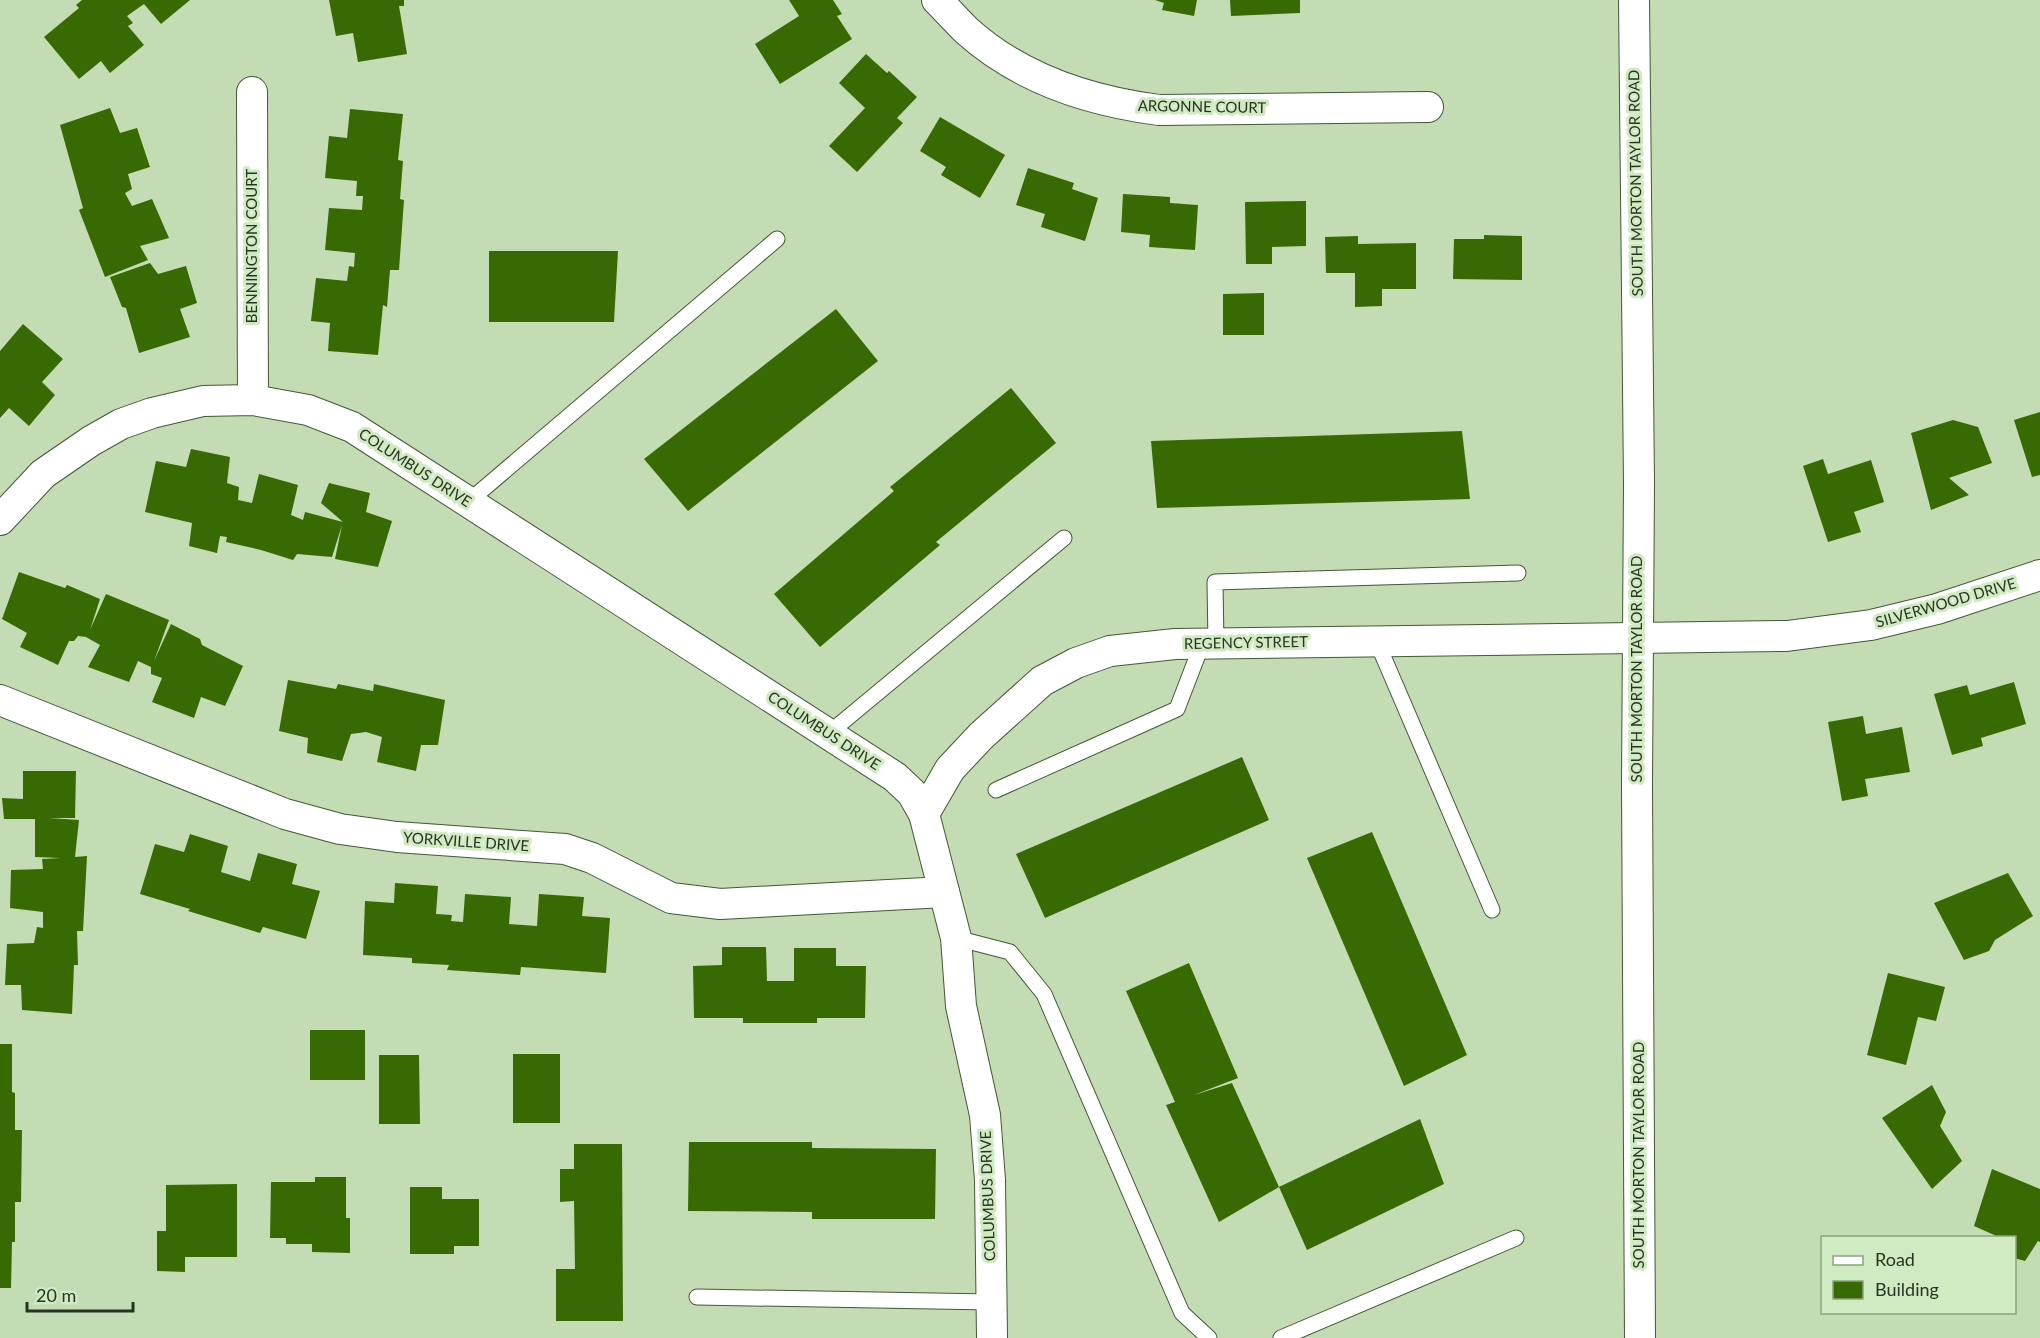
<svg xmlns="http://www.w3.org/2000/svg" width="2040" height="1338" font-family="Lato,sans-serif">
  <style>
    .building { fill: #386a03 }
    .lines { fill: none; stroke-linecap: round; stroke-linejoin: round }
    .lane-casing { stroke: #435836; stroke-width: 17 }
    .street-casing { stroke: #435836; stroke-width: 32 }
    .lane { stroke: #fff; stroke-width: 15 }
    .street { stroke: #fff; stroke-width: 30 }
    .labels { text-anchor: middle; stroke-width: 6; stroke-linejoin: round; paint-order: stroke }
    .street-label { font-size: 15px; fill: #293323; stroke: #d0eac1 }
  </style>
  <rect width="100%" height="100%" fill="#c3dcb4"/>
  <g class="building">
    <path d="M82 0H190L161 24 144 4 127 16 133 23 128 26 144 45 110 73 101 61 79 79 44 37 79 8 76 5Z"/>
    <path d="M329 0H404V6H399L407 54 358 62 353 33 336 36Z"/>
    <path d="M789 0H833L842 14 837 16 852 39 780 84 755 44 799 16Z"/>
    <path d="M1155 0H1197L1194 16 1162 10 1164 3Z"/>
    <path d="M1230 0H1300V13L1231 16Z"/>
    <path d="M866 54 887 73 889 71 917 97 897 118 903 123 857 172 829 146 865 108 839 83Z"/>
    <path d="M110 108 120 133 137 128 150 167 128 174 132 189 125 193 132 206 152 199 169 238 140 246 148 260 105 277 79 210 83 208 60 125Z"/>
    <path d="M350 109 403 114 398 160 403 161 400 199 404 200 399 270H390L387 307 383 305 378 355 328 351 330 323 311 321 316 278 347 281 349 266 354 267 355 253 325 250 329 208 362 210 363 196H356L357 181 325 178 329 136 347 138Z"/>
    <path d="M940 117 1005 155 980 198 941 175 946 167 920 151Z"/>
    <path d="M1028 168 1074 183 1072 189 1098 198 1085 241 1041 227 1045 214 1016 205Z"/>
    <path d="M1123 194 1170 197V203L1198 205 1195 250 1149 247 1150 235 1121 232Z"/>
    <path d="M1306 201V246L1272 247V264H1246L1245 202Z"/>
    <path d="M1484 235 1522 236V280L1453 279 1454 239H1484Z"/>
    <path d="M1358 236V244L1416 243V289H1382V306L1355 307V273H1326L1325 237Z"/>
    <path d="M489 251H618L614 322H489Z"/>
    <path d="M150 263 158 274 186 266 197 303 180 309 190 337 139 353 126 308 122 307 110 277Z"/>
    <path d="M1264 293V335H1223V294Z"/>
    <path d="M836 309 878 361 688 511 644 459Z"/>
    <path d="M23 324 63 359 42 382 55 395 29 426 9 408 0 418V351Z"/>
    <path d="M1011 388 1056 443 936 542 940 545 820 647 774 594 894 491 890 487Z"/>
    <path d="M2040 412V475L2032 477 2014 420Z"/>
    <path d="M1953 420 1978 427 1992 463 1949 478 1969 495 1931 510 1911 433Z"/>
    <path d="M1462 431 1470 499 1157 508 1151 441Z"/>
    <path d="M191 449 230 457 227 483 239 487 238 500 252 503 259 474 298 485 291 515 303 520 305 512 343 522 321 503 329 483 370 493 366 512 392 521 378 567 335 559 342 525 332 557 297 554 293 560 261 550 226 542 227 537 220 536 217 553 189 546 192 523 145 512 156 461 186 467Z"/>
    <path d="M1823 459 1828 474 1871 460 1884 502 1854 512 1861 532 1828 542 1803 466Z"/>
    <path d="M19 572 65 588 67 585 100 599 90 630 106 594 169 620 154 661 171 624 200 639 202 645 243 666 225 706 201 697 194 718 152 702 162 678 151 674V667L138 661 129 682 88 667 100 645 86 637 78 636 74 641H69L58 665 20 647 27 633 2 619Z"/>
    <path d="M288 680 336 689 338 684 373 691 374 684 445 700 438 745H421L416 771 377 762 382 737 366 732 351 734 342 761 307 753 308 738 279 731Z"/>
    <path d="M2014 682 2026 724 1981 738 1983 746 1952 755 1934 694 1967 685 1970 695Z"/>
    <path d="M1863 716 1866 734 1902 727 1910 772 1865 779 1868 796 1842 801 1828 722Z"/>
    <path d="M1242 757 1269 820 1045 918 1016 854Z"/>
    <path d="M23 771H76L75 818H49L79 820 75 857 87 856 83 931H77L78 965H74L72 1014 22 1010 21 985H5L7 944 34 943 37 927 43 928V912L10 908 11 870 43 869 42 859 61 858 35 857V819H4L2 798 23 799Z"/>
    <path d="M1372 832 1467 1055 1404 1086 1307 858Z"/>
    <path d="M190 834 228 846 221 872 250 881 258 853 297 864 292 884 320 891 306 939 263 927 260 933 188 911 190 909 140 894 155 844 184 852Z"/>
    <path d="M2008 873 2033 916 1995 940 1989 951 1964 960 1934 903Z"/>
    <path d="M395 883 438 886 436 914 452 915 451 921 463 922 465 894 511 897 509 924 537 926 539 894 584 897 582 916 610 918 606 973 521 967 520 975 447 970 449 965 412 963V958L363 955 365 901 394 903Z"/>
    <path d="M722 947H766L767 981H794V948H836V966H866L865 1018H817V1023H743V1018H694L693 966 722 965Z"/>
    <path d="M1189 963 1238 1078 1194 1095 1232 1083 1279 1187 1219 1222 1166 1105 1175 1102 1126 991Z"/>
    <path d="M1888 973 1945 987 1936 1021 1918 1017 1906 1065 1867 1055Z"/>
    <rect x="310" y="1030" width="55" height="50"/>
    <path d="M0 1044H12V1092L15 1093V1130H22L21 1202H15V1242H12L11 1288H0Z"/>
    <rect x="513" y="1054" width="47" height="69"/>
    <path d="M379 1055H419L420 1124H379Z"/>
    <path d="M1932 1085 1946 1112 1940 1126 1962 1161 1932 1189 1882 1118Z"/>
    <path d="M1420 1119 1444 1184 1307 1250 1279 1187Z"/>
    <path d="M689 1142H812V1148L936 1149 935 1219H812V1212L688 1211Z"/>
    <path d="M574 1144H622L623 1321H556V1269H575L574 1201 560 1202V1169H574Z"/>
    <path d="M1992 1169 2040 1189V1242L2038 1241 2025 1261 2014 1258V1238H2001L1974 1226Z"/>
    <path d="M315 1177H346V1218H350V1253L312 1252V1244H286V1238H270L271 1182H315Z"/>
    <path d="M237 1184V1257H185V1272L157 1271V1231H166V1185Z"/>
    <path d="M410 1187H442V1199H479V1246H454V1254H410Z"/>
  </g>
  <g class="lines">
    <defs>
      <g id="lane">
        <path d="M468 502 777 239"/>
        <path d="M1377 642 1492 910"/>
        <path d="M1216 644 1215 582 1518 573"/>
        <path d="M828 734 1064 538"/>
        <path d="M996 790 1177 709 1202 644"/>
        <path d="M956 938 1010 952 1044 994 1182 1313 1209 1338"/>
        <path d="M697 1297 991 1302"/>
        <path d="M1281 1338 1516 1238"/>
      </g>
      <g id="street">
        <path d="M937 0C947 10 956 20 966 30 1020 79 1089 101 1159 110L1428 107"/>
        <path d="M1634 0 1639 484 1637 784 1640 1338"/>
        <path d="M252 92 253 400"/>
        <path d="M0 520 43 474 91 441 121 424 152 413 203 401 253 400 308 410 352 427 895 777 912 793 924 814 956 938 961 1006 985 1115 990 1180 992 1338"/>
        <path d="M0 700 285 814 340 829 397 837 565 849 592 858 671 898 720 904 944 892"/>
        <path d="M924 814 950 769 981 736 1042 681 1076 663 1110 651 1175 644 1787 636 1871 625 1937 609 2040 575"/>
      </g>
    </defs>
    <use href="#lane" class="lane-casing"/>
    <use href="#street" class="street-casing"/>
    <use href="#lane" class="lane"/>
    <use href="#street" class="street"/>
  </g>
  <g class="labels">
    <g class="street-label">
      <text transform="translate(1202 107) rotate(1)" y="5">ARGONNE COURT</text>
      <text transform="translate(1636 183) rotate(-91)" y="5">SOUTH MORTON TAYLOR ROAD</text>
      <text transform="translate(252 246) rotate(-90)" y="5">BENNINGTON COURT</text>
      <text transform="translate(415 468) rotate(33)" y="5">COLUMBUS DRIVE</text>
      <text transform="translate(1946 603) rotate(-16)" y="5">SILVERWOOD DRIVE</text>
      <text transform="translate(1246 643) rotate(-1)" y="5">REGENCY STREET</text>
      <text transform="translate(1637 669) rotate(-90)" y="5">SOUTH MORTON TAYLOR ROAD</text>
      <text transform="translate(824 731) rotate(33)" y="5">COLUMBUS DRIVE</text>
      <text transform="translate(466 842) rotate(4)" y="5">YORKVILLE DRIVE</text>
      <text transform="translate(1639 1155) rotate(-90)" y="5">SOUTH MORTON TAYLOR ROAD</text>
      <text transform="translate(988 1196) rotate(-92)" y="5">COLUMBUS DRIVE</text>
    </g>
  </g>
  <rect x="1821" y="1236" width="195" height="78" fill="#d0eac1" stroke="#8da182" stroke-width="1.5"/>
  <rect x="1833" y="1256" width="30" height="9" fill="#ffffff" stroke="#8da182" stroke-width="1.5"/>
  <text x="1875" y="1266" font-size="18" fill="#293323">Road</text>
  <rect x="1833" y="1281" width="30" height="18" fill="#386a03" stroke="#8da182" stroke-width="1.5"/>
  <text x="1875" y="1296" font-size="18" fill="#293323">Building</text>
  <path d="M27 1302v9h106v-9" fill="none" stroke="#293323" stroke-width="3"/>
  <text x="36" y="1302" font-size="18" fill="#293323" stroke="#d0eac1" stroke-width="4.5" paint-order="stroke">20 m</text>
</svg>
